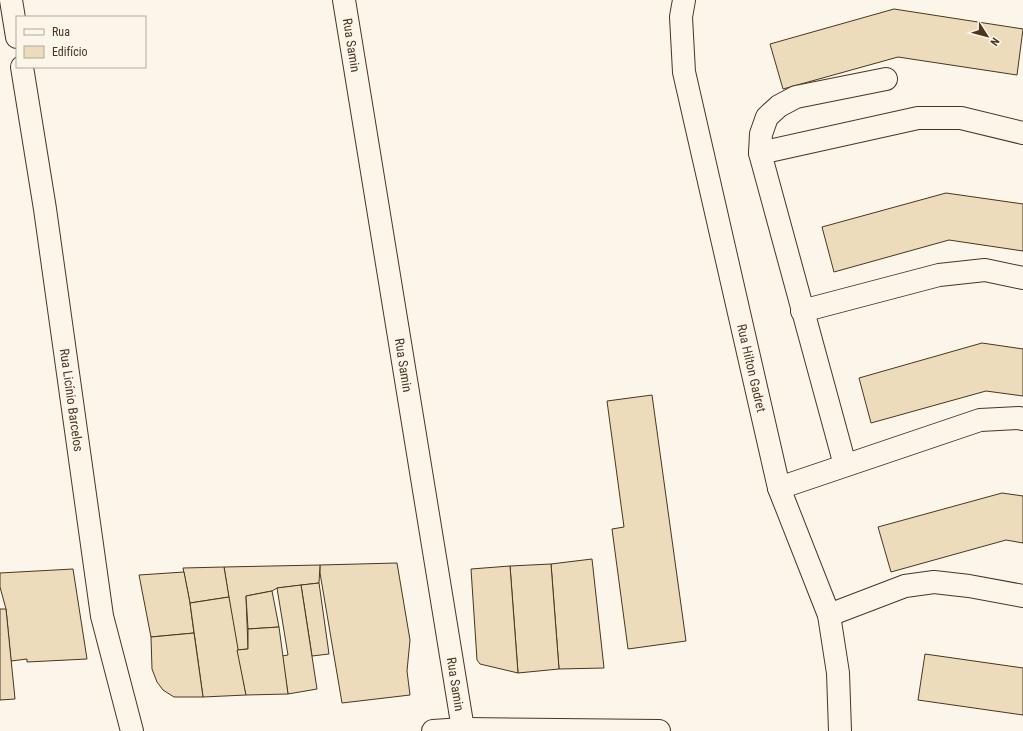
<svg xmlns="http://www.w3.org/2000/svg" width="1023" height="731" font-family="'Roboto Condensed',sans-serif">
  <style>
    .building { fill: #ecdcbc; stroke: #4a3520 }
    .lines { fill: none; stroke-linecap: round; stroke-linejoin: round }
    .minor-casing { stroke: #4a3520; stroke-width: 24 }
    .major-casing { stroke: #4a3520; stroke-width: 24 }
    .minor { stroke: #fbf6e9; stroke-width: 22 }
    .major { stroke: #fbf6e9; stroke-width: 22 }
    .labels { text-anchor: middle; stroke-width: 3; stroke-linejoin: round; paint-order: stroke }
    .street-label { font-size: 13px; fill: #4a3520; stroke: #fbf6e9 }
  </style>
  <rect width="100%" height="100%" fill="#fbf6e9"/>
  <g class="building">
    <path d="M894 9 1023 29 1017 75 898 57 783 89 770 44Z"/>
    <path d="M946 193 1023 204V251L949 240 834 272 822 227Z"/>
    <path d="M982 343 1023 349V396L986 391 871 423 859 378Z"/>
    <path d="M652 395 686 641 628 649 612 529 624 527 607 401Z"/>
    <path d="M1002 493 1023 496V543L1006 540 891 572 878 527Z"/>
    <path d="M592 559 604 668 559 669 551 564Z"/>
    <path d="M397 563 410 640 407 671 410 695 342 703 320 573V565Z"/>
    <path d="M551 564 559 669 518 673 510 566Z"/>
    <path d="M320 565 319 583 277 588 272 591 246 596 248 649 237 650 224 567Z"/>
    <path d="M510 566 518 673 480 664 477 660 471 569Z"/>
    <path d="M224 567 229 597 190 603 183 568Z"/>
    <path d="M73 569 87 659 27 662V659L11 661 6 609 0 587V573Z"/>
    <path d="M184 572 190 603 194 633 151 637 139 575Z"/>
    <path d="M319 583 329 654 312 656 301 585Z"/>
    <path d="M301 585 317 689 288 694 282 656 288 655 277 588Z"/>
    <path d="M272 591 279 627 248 629 246 596Z"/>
    <path d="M229 597 246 695 203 697 190 603Z"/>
    <path d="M0 609H6L15 699 0 700Z"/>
    <path d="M279 627 288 694 246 695 237 650 248 649V629Z"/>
    <path d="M194 633 203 697H174L163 690 157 682 152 669 151 637Z"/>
    <path d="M925 654 1023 668V715L918 700Z"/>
  </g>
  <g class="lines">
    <defs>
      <g id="minor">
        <path d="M11 0 17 37"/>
        <path d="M344 0 463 729"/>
        <path d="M684 0 681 17 684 72 779 488 829 615 838 673 840 731"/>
        <path d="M22 67 45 209 102 616 132 731"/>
        <path d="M760 153 918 118H961L1023 133"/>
        <path d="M802 311 939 275 985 270 1023 278"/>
        <path d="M845 465 760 153 761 134 767 117 779 106 796 97 886 79"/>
        <path d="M779 488 980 420 1019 418 1023 419"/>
        <path d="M829 615 905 586 934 582 969 586 1023 596"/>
      </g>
      <path id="major" d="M433 731 463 729 659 731"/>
    </defs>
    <use href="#minor" class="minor-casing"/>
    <use href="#major" class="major-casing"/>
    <use href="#minor" class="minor"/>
    <use href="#major" class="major"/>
  </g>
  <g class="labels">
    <g class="street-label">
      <text transform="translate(352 45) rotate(81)" y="5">Rua Samin</text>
      <text transform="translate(404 365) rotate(81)" y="5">Rua Samin</text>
      <text transform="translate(752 368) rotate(77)" y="5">Rua Hilton Gadret</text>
      <text transform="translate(72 400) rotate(82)" y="5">Rua Licínio Barcelos</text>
      <text transform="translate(456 684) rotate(81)" y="5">Rua Samin</text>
    </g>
  </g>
  <rect x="16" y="16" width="130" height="52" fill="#fbf6e9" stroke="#b4a999"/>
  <rect x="24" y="29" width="20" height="6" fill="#fbf6e9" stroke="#b4a999"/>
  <text x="52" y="36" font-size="12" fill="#4a3520">Rua</text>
  <rect x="24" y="46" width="20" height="12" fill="#ecdcbc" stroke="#b4a999"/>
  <text x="52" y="56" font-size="12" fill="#4a3520">Edifício</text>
  <g transform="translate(987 36) rotate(126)" stroke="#fbf6e9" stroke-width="3" paint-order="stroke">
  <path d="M0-3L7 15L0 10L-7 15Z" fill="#4a3520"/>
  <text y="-6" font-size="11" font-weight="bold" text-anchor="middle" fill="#4a3520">N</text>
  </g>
</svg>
